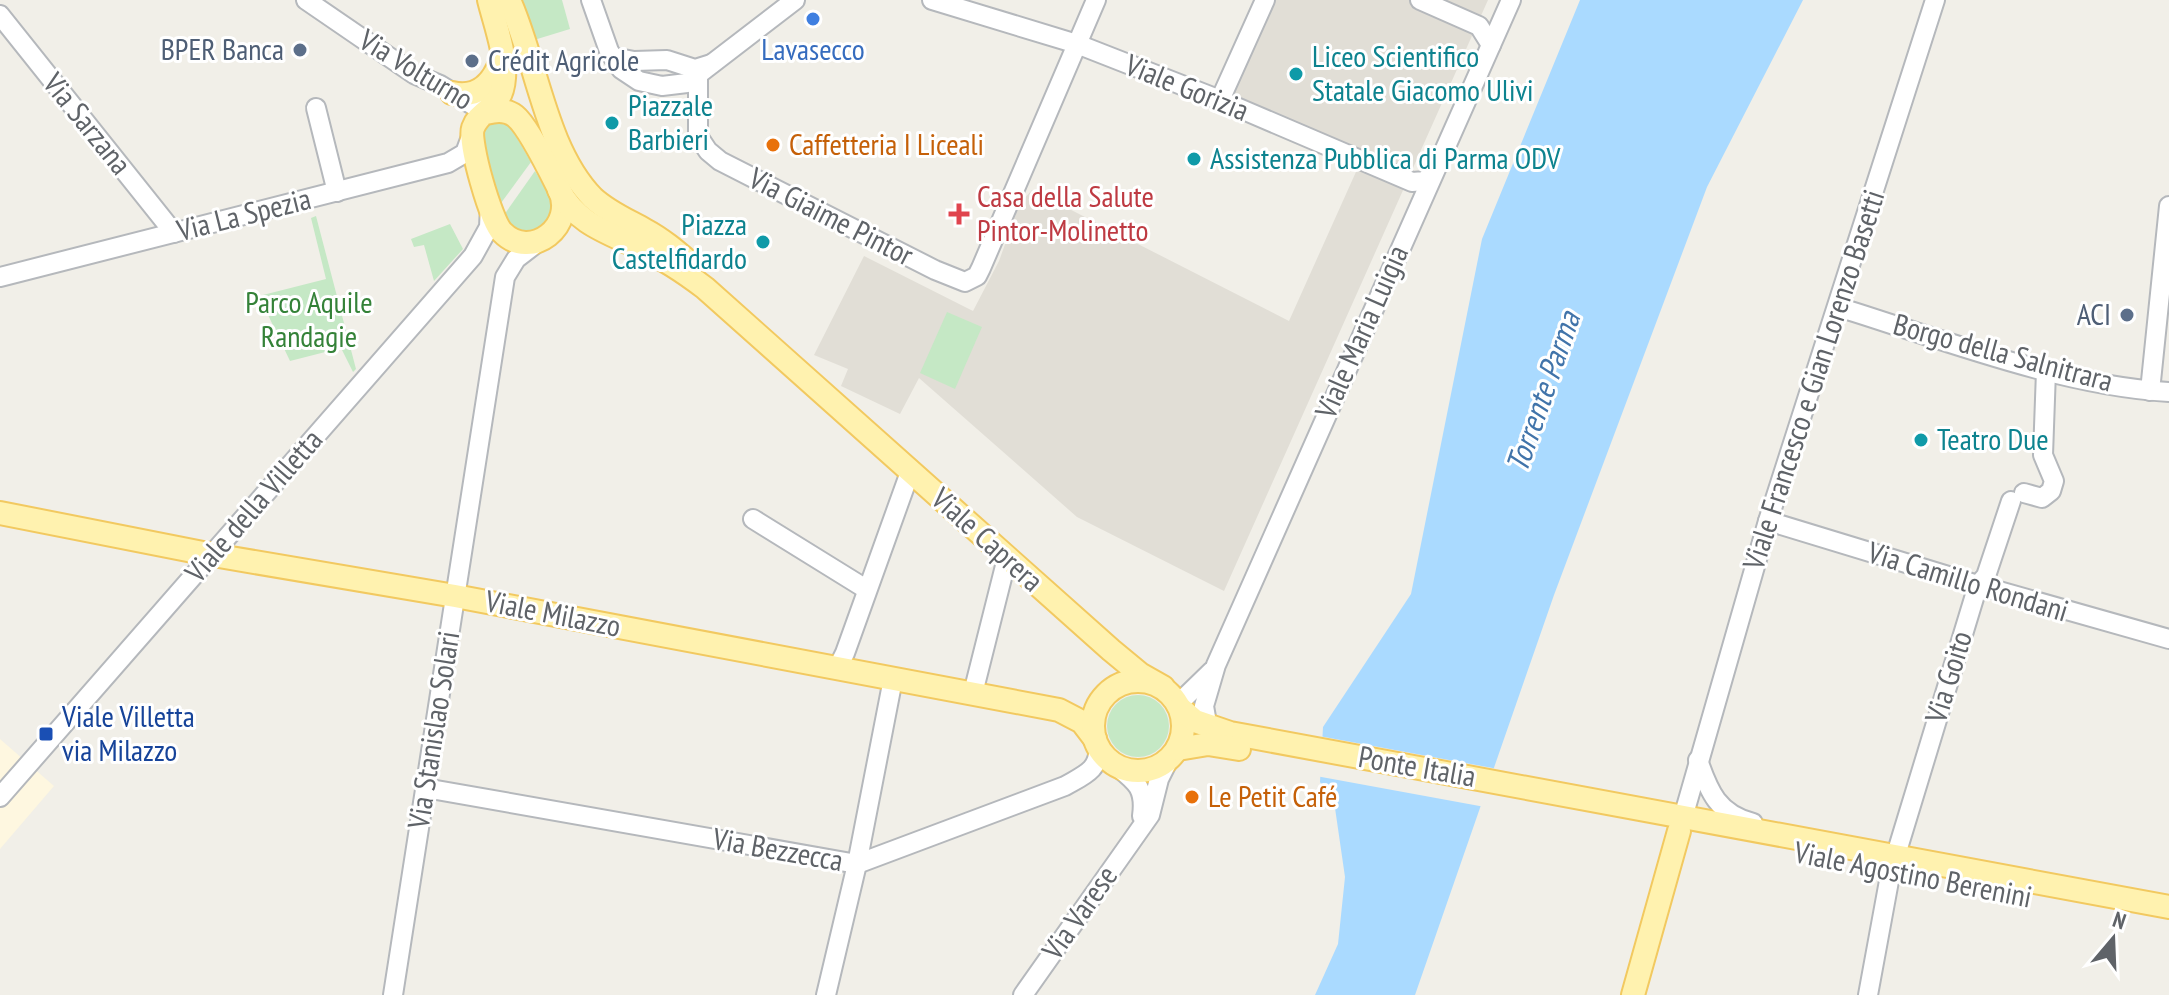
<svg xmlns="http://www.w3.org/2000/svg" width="2169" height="995" font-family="'PT Sans Narrow',sans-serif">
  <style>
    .commercial { fill: #fef7e0 }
    .education { fill: #e1ded6 }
    .green { fill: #c5e8c5 }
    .water { fill: #aadaff }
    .pier { fill: #f1efe8 }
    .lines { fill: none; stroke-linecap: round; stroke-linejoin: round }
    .minor-casing { stroke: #b5b8bc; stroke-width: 22 }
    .major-casing { stroke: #f2c960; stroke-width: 26 }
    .minor { stroke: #fff; stroke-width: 18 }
    .major { stroke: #fff2af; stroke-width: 22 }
    .shop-dot { fill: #3f7fe0; stroke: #fff; stroke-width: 3 }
    .service-dot { fill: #5c6f8a; stroke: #fff; stroke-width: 3 }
    .culture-dot { fill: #0f9aa8; stroke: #fff; stroke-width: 3 }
    .food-dot { fill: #e8710a; stroke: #fff; stroke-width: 3 }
    .health-dot { fill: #e0444e; stroke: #fff; stroke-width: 3 }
    .transit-dot { fill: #1a4fb4; stroke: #fff; stroke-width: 3 }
    .labels { text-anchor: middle; stroke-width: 6; stroke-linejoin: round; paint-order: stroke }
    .service-label { font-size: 30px; fill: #4e5e75; stroke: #fff; text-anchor: end }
    .shop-label { font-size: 30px; fill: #366cbe; stroke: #fff }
    .culture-label { font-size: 30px; fill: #0d838f; stroke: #fff; text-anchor: start }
    .street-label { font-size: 30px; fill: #5f6368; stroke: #fff }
    .food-label { font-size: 30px; fill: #c56008; stroke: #fff; text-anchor: start }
    .health-label { font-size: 30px; fill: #be3a42; stroke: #fff; text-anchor: start }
    .park-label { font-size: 30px; fill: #348238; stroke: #fff }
    .transit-label { font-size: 30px; fill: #164399; stroke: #fff; text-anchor: start }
    .water-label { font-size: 32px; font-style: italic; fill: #4174aa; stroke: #fff }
  </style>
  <rect width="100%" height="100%" fill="#f1efe8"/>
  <path class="commercial" d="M0 739 54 786 0 849Z"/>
  <path class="education" d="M1272 0H1488L1224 591 1077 517 919 378 900 414 841 386 848 369 814 355 864 256 973 311 999 261 1020 203 1032 190 1289 321 1364 154 1229 92Z"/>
  <g class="green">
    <path d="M523 0H562L570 29 534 40Z"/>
    <path d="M499 120 510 126 531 162 501 203 481 137 489 123Z"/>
    <path d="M535 171 553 201 550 221 531 233C517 231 510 228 504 215Z"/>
    <path d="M316 216 356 369 353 372 341 348 290 361 259 296 326 279 311 218Z"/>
    <path d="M450 224 463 249 434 281 424 245 414 247 411 239Z"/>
    <path d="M947 312 982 327 955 389 920 373Z"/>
    <circle cx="1138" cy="726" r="31"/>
  </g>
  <path class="water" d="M1580 0H1803L1707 187 1554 595 1415 995H1315L1338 944 1345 877 1335 808 1320 782 1323 727 1411 594 1482 239Z"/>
  <path class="pier" d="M1319 736 1498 769 1485 807 1316 776Z"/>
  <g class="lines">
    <defs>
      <g id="minor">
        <path d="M306 0 414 74 440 85 486 113"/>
        <path d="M591 0 609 51 621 69 639 81 662 86 687 83 795 0"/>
        <path d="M932 0 1077 44 1220 100 1412 182 1425 181 1433 172"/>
        <path d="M1420 0 1479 26 1491 45"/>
        <path d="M0 15 174 233"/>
        <path d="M613 57 634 61 667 60 695 69 711 64"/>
        <path d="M698 75V136L708 151 720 161 935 270 965 282 977 276 981 268 1096 0"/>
        <path d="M1220 100 1265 0"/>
        <path d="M316 108 337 192"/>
        <path d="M0 277 448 163 465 153 472 134"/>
        <path d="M1838 307C1941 339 2062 386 2169 392"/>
        <path d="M2150 391 2169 206"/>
        <path d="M2024 493 2042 498 2051 491 2054 481 2043 455 2046 371"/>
        <path d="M753 519 866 589"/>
        <path d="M1768 521 1978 585 2169 639"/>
        <path d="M837 669 845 653 910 472"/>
        <path d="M973 693 1007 558"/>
        <path d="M1178 704 1212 671"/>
        <path d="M1215 729 1207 723 1204 706 1216 665 1511 0"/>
        <path d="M1698 760C1709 792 1718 814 1753 823"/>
        <path d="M1114 764C1135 781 1146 787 1142 816"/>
        <path d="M425 788 857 864 1065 786C1082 776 1101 770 1098 746"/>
        <path d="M0 797 473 256 489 227 490 206"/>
        <path d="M1680 828 1768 521 1935 0"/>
        <path d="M1895 858 1978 585 1986 576 2011 501"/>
        <path d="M393 995 505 277 516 259 538 242"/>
        <path d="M826 995 857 864 893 679"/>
        <path d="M1023 995 1150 815 1159 779 1168 761"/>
        <path d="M1868 995 1891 870"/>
      </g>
      <g id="major">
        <path d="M509 0C537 62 545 149 593 198 608 212 627 220 645 230 662 239 676 251 690 263"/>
        <path d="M452 93C478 99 493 83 501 60"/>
        <path d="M486 113C496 110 506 109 515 116 528 126 551 173 559 189 577 225 531 262 502 232 491 221 468 142 473 128 480 108 502 110 504 78 506 53 495 24 489 0"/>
        <path d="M559 190C577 224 607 232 640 248 663 258 684 272 705 288L1111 650 1140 674 1163 687"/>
        <path d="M0 513 213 555 455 596 1059 710 1082 722 1095 739"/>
        <circle cx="1138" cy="726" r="45"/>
        <path d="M1180 708 1195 721 1230 733 2169 907"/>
        <path d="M1178 749 1208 744 1239 749"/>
        <path d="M1633 995 1679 831"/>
      </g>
    </defs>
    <use href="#minor" class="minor-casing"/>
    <use href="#major" class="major-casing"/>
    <use href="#minor" class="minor"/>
    <use href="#major" class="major"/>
  </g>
  <circle class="shop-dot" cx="813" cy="19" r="8"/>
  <g class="service-dot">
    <circle cx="300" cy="50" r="8"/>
    <circle cx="472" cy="61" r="8"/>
    <circle cx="2127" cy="315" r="8"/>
  </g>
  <g class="culture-dot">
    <circle cx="1296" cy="74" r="8"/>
    <circle cx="612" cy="123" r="8"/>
    <circle cx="1194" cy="159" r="8"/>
    <circle cx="763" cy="242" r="8"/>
    <circle cx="1921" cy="440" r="8"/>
  </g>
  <g class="food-dot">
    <circle cx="773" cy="145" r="8"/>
    <circle cx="1192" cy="797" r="8"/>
  </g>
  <path class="health-dot" d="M955 202h8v8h8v8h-8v8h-8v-8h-8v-8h8z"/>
  <rect class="transit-dot" x="38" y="726" width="16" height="16" rx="4"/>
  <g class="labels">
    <g class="service-label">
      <text x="284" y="60">BPER Banca</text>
      <text x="488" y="71" text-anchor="start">Crédit Agricole</text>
      <text x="2111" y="325">ACI</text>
    </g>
    <g class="shop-label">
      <text x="813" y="60">Lavasecco</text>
    </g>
    <g class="culture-label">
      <text x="1312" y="67">Liceo Scientifico<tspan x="1312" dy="34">Statale Giacomo Ulivi</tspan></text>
      <text x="628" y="116">Piazzale<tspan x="628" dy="34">Barbieri</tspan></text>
      <text x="1210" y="169">Assistenza Pubblica di Parma ODV</text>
      <text x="747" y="235" text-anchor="end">Piazza<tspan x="747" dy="34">Castelfidardo</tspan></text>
      <text x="1937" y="450">Teatro Due</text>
    </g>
    <g class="street-label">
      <text transform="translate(416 70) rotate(31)" y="10">Via Volturno</text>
      <text transform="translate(1187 88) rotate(22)" y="10">Viale Gorizia</text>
      <text transform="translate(87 124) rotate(51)" y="10">Via Sarzana</text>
      <text transform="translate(244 215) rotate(-14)" y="10">Via La Spezia</text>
      <text transform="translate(831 217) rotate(27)" y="10">Via Giaime Pintor</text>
      <text transform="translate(1362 332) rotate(-66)" y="10">Viale Maria Luigia</text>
      <text transform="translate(2003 353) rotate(15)" y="10">Borgo della Salnitrara</text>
      <text transform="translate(1814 380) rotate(-72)" y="10">Viale Francesco e Gian Lorenzo Basetti</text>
      <text transform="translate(254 506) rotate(-49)" y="10">Viale della Villetta</text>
      <text transform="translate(987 540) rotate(42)" y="10">Viale Caprera</text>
      <text transform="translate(1968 582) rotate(17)" y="10">Via Camillo Rondani</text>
      <text transform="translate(553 614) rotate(11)" y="10">Viale Milazzo</text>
      <text transform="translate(1949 677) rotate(-73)" y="10">Via Goito</text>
      <text transform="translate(434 730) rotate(-81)" y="10">Via Stanislao Solari</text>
      <text transform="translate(1417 767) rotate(10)" y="10">Ponte Italia</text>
      <text transform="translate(778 850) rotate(10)" y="10">Via Bezzecca</text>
      <text transform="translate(1913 875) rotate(11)" y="10">Viale Agostino Berenini</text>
      <text transform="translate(1080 913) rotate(-55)" y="10">Via Varese</text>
    </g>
    <g class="food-label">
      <text x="789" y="155">Caffetteria I Liceali</text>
      <text x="1208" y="807">Le Petit Café</text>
    </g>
    <g class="health-label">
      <text x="977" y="207">Casa della Salute<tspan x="977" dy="34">Pintor-Molinetto</tspan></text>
    </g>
    <g class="park-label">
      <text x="309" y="313">Parco Aquile<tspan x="309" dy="34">Randagie</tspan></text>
    </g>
    <g class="transit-label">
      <text x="62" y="727">Viale Villetta<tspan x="62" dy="34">via Milazzo</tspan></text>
    </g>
    <g class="water-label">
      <text transform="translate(1543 392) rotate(-71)" y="11">Torrente Parma</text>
    </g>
  </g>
  <g transform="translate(2113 939) rotate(19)" stroke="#ffffff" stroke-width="6" paint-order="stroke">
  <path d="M0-6L14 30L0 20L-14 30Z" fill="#5f6368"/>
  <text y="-12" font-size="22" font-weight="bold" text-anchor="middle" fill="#5f6368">N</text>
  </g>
</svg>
